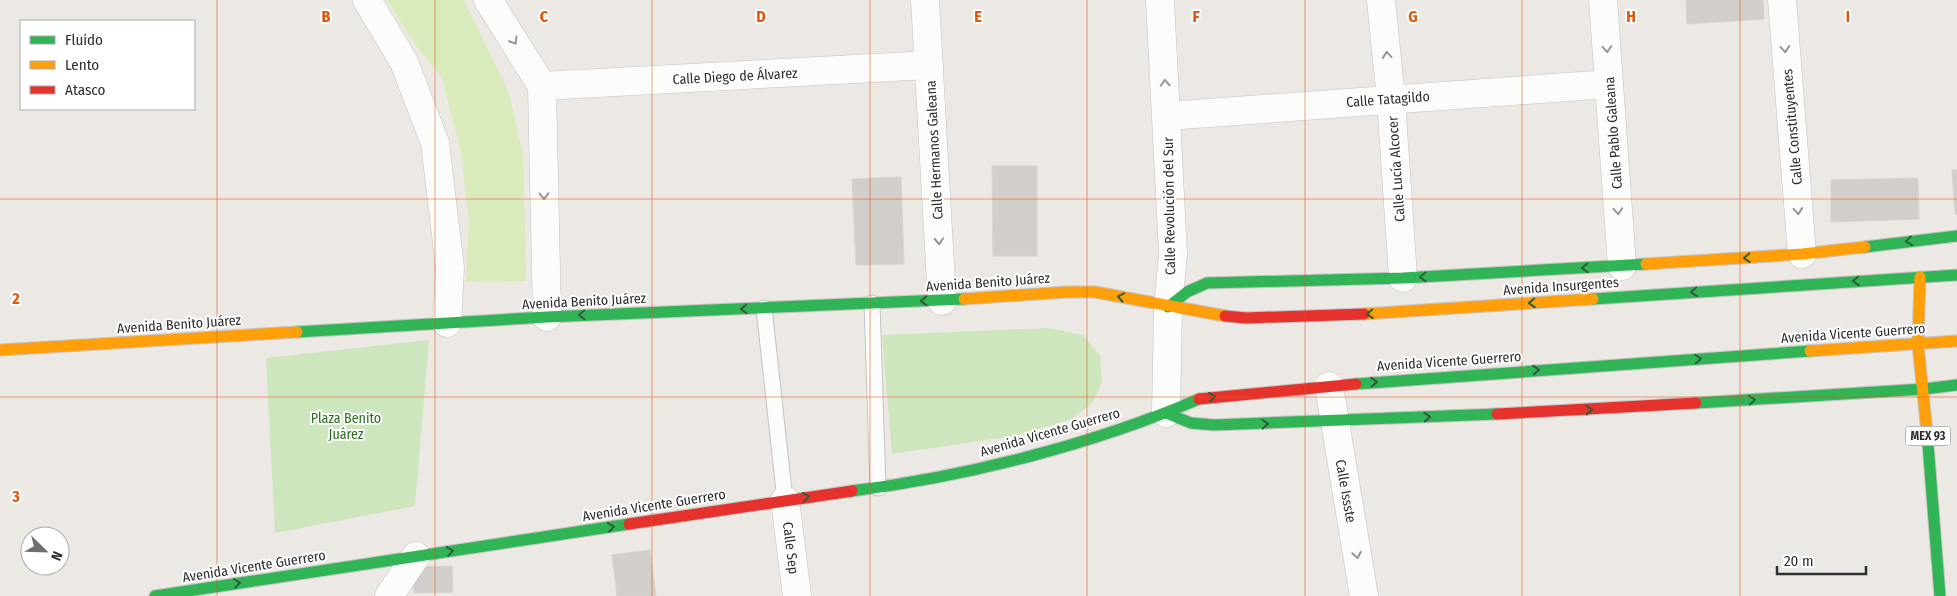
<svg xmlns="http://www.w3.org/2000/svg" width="1957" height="596" font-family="'Fira Sans Condensed',sans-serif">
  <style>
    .green { fill: #cee6be }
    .pitch { fill: #d9eabb }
    .building { fill: #d1cecb; stroke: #d7d4d0 }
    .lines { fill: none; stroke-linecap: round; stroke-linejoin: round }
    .lane-casing { stroke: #c5c4c5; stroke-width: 17 }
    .street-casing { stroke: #c5c4c5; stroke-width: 29 }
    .fast-casing { stroke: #c5c4c5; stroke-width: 13 }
    .slow-casing { stroke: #c5c4c5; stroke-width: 13 }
    .jam-casing { stroke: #c5c4c5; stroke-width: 13 }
    .lane { stroke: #fcfcfb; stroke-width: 15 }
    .street { stroke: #fcfcfb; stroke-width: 28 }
    .fast { stroke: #30b455; stroke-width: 11 }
    .slow { stroke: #ff9f0a; stroke-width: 11 }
    .jam { stroke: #e5322d; stroke-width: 11 }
    .oneway { stroke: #959594 }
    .oneway2 { stroke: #2f5d3c }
    .grid { fill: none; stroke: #df570e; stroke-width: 1; stroke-opacity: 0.55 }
    .labels { text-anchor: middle; stroke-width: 4; stroke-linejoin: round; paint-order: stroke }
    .shield { fill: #fff; stroke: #6d6d6d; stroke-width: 1 }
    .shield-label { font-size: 12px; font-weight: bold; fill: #2e2e2e }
    .street-label { font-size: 14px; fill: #2e2e2e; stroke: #fff }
    .park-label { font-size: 14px; fill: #2c6e1b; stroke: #fff }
    .grid-label { font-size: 16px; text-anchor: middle; font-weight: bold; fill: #df570e; stroke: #fff; stroke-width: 4; stroke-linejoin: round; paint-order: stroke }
  </style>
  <rect width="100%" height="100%" fill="#ece8e4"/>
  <g class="green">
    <path d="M1048 328 1083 335 1100 356 1102 382 1093 402 1072 419 1019 435 892 454 882 335Z"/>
    <path d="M429 340 415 506 275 533 266 358Z"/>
  </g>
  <path class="pitch" d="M387 0H464L509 93 523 154 526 281 466 282 469 222 461 152 442 78 416 45Z"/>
  <g class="building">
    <path d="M1686 0H1763L1764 19 1687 24Z"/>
    <path d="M992 166H1037V256H993Z"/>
    <path d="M1952 170H1957V214H1955Z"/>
    <path d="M901 177 904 264 856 265 852 179Z"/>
    <path d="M1918 178 1919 219 1831 222V180Z"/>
    <path d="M650 550 656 596H617L612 555Z"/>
    <path d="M452 566 453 592 414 593 413 567Z"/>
  </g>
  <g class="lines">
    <defs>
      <g id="lane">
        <path d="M872 303 878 488"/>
        <path d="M764 308 785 500"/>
      </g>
      <g id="street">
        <path d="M367 0 404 62 435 143 450 268 447 323"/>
        <path d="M488 0 542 86 547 317"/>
        <path d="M925 0 942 301"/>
        <path d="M1160 0 1173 254 1168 307 1166 413"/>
        <path d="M1381 0 1391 99 1403 278"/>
        <path d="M1603 0 1622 266"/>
        <path d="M1782 0 1802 254"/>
        <path d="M542 86 929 65"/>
        <path d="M1167 116 1609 84"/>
        <path d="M1329 386 1364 596"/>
        <path d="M785 500 797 596"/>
        <path d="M389 596 416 556"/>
      </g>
      <g id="fast">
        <path d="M1865 247 1957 236"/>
        <path d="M1593 299 1957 275"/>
        <path d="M1168 307 1187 292 1207 283 1403 278 1646 264"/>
        <path d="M297 332 547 317 964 299"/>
        <path d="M1356 384 1810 351"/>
        <path d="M1696 403 1924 389 1957 385"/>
        <path d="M1166 413 1191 423 1214 425 1497 414"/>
        <path d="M1927 432 1940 596"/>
        <path d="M852 491C968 476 1091 445 1199 399"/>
        <path d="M155 596 629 524"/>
      </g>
      <g id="slow">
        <path d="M1646 264 1802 254 1865 247"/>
        <path d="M1920 277 1918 345 1927 432"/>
        <path d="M964 299 1067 292H1095L1225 316"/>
        <path d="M1364 314 1593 299"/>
        <path d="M0 350 297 332"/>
        <path d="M1810 351 1957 341"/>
      </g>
      <g id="jam">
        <path d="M1225 316 1246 318 1364 314"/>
        <path d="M1199 399 1356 384"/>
        <path d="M1497 414 1696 403"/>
        <path d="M629 524 852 491"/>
      </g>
    </defs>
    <use href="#lane" class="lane-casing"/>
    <use href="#street" class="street-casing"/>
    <use href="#fast" class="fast-casing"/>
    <use href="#slow" class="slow-casing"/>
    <use href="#jam" class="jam-casing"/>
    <use href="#lane" class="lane"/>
    <use href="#street" class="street"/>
    <use href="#fast" class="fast"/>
    <use href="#slow" class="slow"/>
    <use href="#jam" class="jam"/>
  </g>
  <defs><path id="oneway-chevron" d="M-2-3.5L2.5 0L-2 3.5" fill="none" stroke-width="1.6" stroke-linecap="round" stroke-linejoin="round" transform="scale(1.25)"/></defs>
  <g class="oneway">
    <use href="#oneway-chevron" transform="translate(514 41) rotate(58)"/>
    <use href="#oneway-chevron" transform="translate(1607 49) rotate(86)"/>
    <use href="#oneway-chevron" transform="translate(1785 49) rotate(85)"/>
    <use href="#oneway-chevron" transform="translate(1387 55) rotate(-95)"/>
    <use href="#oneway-chevron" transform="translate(1165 83) rotate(-93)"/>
    <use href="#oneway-chevron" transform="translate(544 196) rotate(89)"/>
    <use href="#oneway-chevron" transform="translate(1618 211) rotate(86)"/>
    <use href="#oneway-chevron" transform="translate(1798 211) rotate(85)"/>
    <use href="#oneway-chevron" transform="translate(939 241) rotate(87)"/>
    <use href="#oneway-chevron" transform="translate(1357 555) rotate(80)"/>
  </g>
  <g class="oneway2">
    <use href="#oneway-chevron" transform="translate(1909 241) rotate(173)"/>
    <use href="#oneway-chevron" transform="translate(1747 258) rotate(176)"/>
    <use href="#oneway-chevron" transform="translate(1585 268) rotate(177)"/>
    <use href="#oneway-chevron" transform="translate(1423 277) rotate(177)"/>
    <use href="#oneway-chevron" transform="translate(1856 281) rotate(176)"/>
    <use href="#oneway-chevron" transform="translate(1694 292) rotate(176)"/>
    <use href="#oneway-chevron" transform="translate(1121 297) rotate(-169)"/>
    <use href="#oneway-chevron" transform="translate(924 301) rotate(178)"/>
    <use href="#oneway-chevron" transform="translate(1532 303) rotate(176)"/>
    <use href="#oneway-chevron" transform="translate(744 309) rotate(178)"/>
    <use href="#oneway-chevron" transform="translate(1370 314) rotate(176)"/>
    <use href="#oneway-chevron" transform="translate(582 315) rotate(178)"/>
    <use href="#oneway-chevron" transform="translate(1698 359) rotate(-4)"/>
    <use href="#oneway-chevron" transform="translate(1536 370) rotate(-4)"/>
    <use href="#oneway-chevron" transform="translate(1374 382) rotate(-4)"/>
    <use href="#oneway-chevron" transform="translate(1212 397) rotate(-7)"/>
    <use href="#oneway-chevron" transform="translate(1752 400) rotate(-4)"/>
    <use href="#oneway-chevron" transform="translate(1589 410) rotate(-3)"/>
    <use href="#oneway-chevron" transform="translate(1427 417) rotate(-2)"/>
    <use href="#oneway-chevron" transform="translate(1265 424) rotate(-3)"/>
    <use href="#oneway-chevron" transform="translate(806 497) rotate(-7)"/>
    <use href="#oneway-chevron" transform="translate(611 527) rotate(-9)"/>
    <use href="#oneway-chevron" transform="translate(450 551) rotate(-9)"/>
    <use href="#oneway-chevron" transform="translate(237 583) rotate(-9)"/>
  </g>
  <path class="grid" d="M217 0V596M435 0V596M652 0V596M870 0V596M1087 0V596M1305 0V596M1522 0V596M1740 0V596M0 199H1957M0 397H1957"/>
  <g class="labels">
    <rect class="shield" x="1905.5" y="426.5" width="45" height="19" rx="4"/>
    <g class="shield-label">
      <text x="1928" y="440">MEX 93</text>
    </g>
    <g class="street-label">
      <text transform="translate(735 76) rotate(-3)" y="5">Calle Diego de Álvarez</text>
      <text transform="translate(1388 99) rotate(-4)" y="5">Calle Tatagildo</text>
      <text transform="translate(1792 127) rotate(-95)" y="5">Calle Constituyentes</text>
      <text transform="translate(1613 133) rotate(-94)" y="5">Calle Pablo Galeana</text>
      <text transform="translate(934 150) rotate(-93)" y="5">Calle Hermanos Galeana</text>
      <text transform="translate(1396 169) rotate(-94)" y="5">Calle Lucía Alcocer</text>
      <text transform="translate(1169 206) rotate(-91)" y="5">Calle Revolución del Sur</text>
      <text transform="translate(988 282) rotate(-4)" y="5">Avenida Benito Juárez</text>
      <text transform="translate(1561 286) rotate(-4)" y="5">Avenida Insurgentes</text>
      <text transform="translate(584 301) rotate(-3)" y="5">Avenida Benito Juárez</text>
      <text transform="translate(179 324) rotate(-4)" y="5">Avenida Benito Juárez</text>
      <text transform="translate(1853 333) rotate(-4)" y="5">Avenida Vicente Guerrero</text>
      <text transform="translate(1449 361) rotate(-4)" y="5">Avenida Vicente Guerrero</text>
      <text transform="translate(1050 432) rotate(-16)" y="5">Avenida Vicente Guerrero</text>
      <text transform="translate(1346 491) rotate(80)" y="5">Calle Issste</text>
      <text transform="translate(654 505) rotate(-9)" y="5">Avenida Vicente Guerrero</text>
      <text transform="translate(791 548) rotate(83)" y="5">Calle Sep</text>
      <text transform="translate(254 566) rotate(-9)" y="5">Avenida Vicente Guerrero</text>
    </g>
    <g class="park-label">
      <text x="346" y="423">Plaza Benito<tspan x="346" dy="16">Juárez</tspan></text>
    </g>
  </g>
  <g class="grid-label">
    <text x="326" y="22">B</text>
    <text x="544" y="22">C</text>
    <text x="761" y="22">D</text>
    <text x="978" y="22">E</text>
    <text x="1196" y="22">F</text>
    <text x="1413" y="22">G</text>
    <text x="1631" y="22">H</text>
    <text x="1848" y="22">I</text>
    <text x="16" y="304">2</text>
    <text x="16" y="502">3</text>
  </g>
  <rect x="20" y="20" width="175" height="90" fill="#ffffff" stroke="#ababab"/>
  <rect x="30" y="36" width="25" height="8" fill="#30b455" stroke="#ababab"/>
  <text x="65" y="45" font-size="15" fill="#2e2e2e">Fluido</text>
  <rect x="30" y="61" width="25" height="8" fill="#ff9f0a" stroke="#ababab"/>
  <text x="65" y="70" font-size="15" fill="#2e2e2e">Lento</text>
  <rect x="30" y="86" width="25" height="8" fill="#e5322d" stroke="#ababab"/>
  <text x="65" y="95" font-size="15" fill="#2e2e2e">Atasco</text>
  <g transform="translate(45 551) rotate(113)"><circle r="24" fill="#ffffff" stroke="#ababab"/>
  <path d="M0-4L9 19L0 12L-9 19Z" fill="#706f6e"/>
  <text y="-8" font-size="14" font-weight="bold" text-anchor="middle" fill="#2e2e2e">N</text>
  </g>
  <path d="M1777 566v8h89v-8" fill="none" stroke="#2e2e2e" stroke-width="2.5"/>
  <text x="1784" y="566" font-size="15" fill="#2e2e2e" stroke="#ffffff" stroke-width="4" paint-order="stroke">20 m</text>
</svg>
